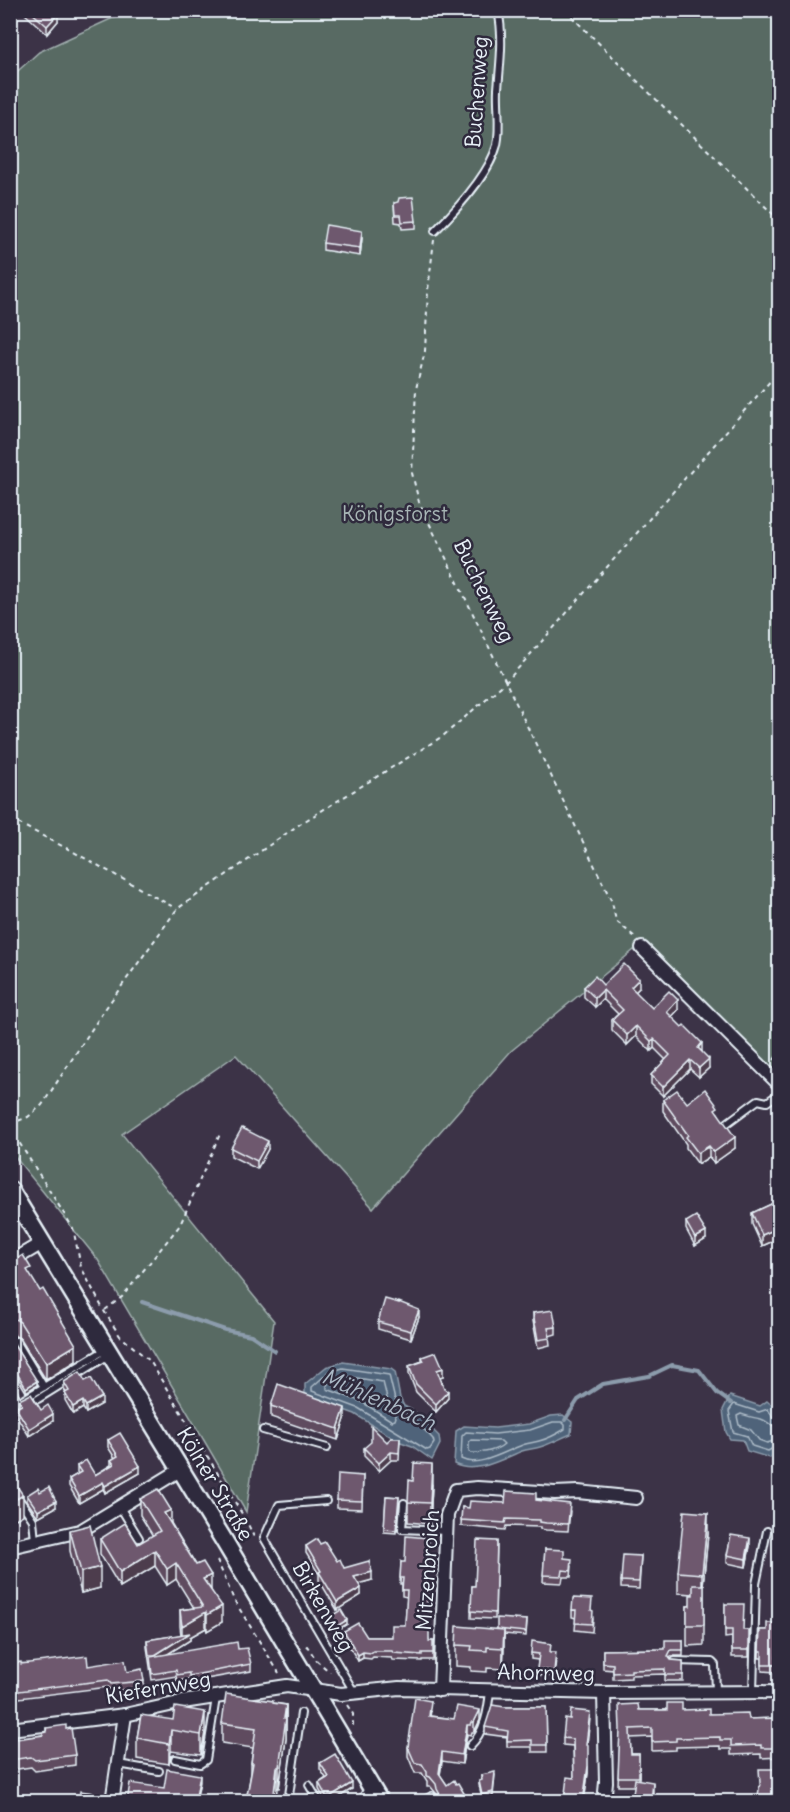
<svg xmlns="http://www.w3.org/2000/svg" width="790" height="1812" font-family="Delius,sans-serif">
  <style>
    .green { fill: #586b64; stroke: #a0aeae; stroke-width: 1.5 }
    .water { fill: #4f647a; stroke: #8c9cac; stroke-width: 1.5 }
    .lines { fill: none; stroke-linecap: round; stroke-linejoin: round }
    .shore { stroke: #abb9c6; stroke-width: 1.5 }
    .stream { stroke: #8c9cac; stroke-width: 4 }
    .lane-casing { stroke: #e8f1f8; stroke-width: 10 }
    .street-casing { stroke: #e8f1f8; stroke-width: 16 }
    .secondary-casing { stroke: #e8f1f8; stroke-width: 21 }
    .path { stroke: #e8f1f8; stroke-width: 2; stroke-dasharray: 4.5 4.5; stroke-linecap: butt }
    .lane { stroke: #2f2a3d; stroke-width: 6 }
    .street { stroke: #2f2a3d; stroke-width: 12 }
    .secondary { stroke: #2f2a3d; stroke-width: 16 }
    .wall { fill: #5f4c5f; stroke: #e8f1f8; stroke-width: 1.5 }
    .shaded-wall { fill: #4d3e4d; stroke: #e8f1f8; stroke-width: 1.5 }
    .building { fill: #6e586e; stroke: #e8f1f8; stroke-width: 1.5 }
    .labels { text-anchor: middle; stroke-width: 5; stroke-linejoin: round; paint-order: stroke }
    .street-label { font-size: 21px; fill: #e8f1f8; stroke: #2f2a3d }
    .park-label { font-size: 21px; fill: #a7b5b5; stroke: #2f2a3d }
    .water-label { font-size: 22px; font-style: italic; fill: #abb9c6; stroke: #2f2a3d }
  </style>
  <rect width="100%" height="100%" fill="#3c3347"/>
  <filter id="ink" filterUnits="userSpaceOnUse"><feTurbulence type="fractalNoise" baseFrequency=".0167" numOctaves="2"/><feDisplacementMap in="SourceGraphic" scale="12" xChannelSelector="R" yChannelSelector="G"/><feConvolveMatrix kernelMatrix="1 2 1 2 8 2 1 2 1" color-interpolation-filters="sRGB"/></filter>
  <g filter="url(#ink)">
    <path class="green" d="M128 11H779V1092L634 950 511 1051 373 1208 236 1055 122 1134 274 1321 246 1512 98 1260 11 1152 10 78 39 52Z"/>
    <g class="water">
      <path d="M343 1362 391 1369 395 1372 400 1398 404 1406 414 1411 439 1436 440 1444 432 1460 412 1446 398 1441 355 1414 305 1396V1384L326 1367Z"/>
      <path d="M730 1396 760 1406 767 1401C783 1412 780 1433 779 1450L770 1458 747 1451 743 1440 730 1439 726 1432 723 1410Z"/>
      <path d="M563 1415 572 1422 571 1434C561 1438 551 1444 540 1447 534 1449 528 1449 522 1451 502 1459 476 1475 454 1464L456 1431 464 1426 495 1428 529 1424 551 1416Z"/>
    </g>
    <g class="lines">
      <g class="shore">
        <path d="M343 1368 389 1375 395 1400 400 1409 411 1416 433 1439 434 1443 430 1449 427 1450 358 1408 312 1391V1387L329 1372Z"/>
        <path d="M344 1376 383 1382 388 1402 396 1417 395 1420 392 1421 362 1402 327 1389V1385L333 1379Z"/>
        <path d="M780 1420 773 1418 768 1409 759 1412 734 1404 729 1411 733 1432 747 1436 752 1446 768 1451 775 1447H780"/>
        <path d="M553 1422H562L565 1425V1429C557 1434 547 1439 539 1441 533 1443 526 1443 520 1446 504 1452 478 1468 461 1459L462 1436 466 1432 495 1434 530 1430Z"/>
        <path d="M780 1428C771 1427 768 1421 761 1419 754 1418 748 1416 741 1414L737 1416 739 1425 751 1430 759 1440 767 1443 780 1439"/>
        <path d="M471 1440 501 1441 504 1444C496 1451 482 1453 471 1453L469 1451V1442Z"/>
      </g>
      <g class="stream">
        <path d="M142 1302 225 1330 251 1335 275 1351"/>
        <path d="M565 1420 578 1400 603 1384 649 1376 672 1365 699 1370 717 1393 731 1403"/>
      </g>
      <defs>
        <g id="lane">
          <path d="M435 231C457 209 489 175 497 145 501 127 497 107 498 89 500 63 504 37 498 10"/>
          <path d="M727 1123 758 1100 767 1102 780 1093"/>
          <path d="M16 1341 44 1387"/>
          <path d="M10 1387 19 1402 105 1350"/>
          <path d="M38 1399 109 1355"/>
          <path d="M263 1430 327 1448"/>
          <path d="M10 1485 33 1520 35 1541"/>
          <path d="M326 1501 279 1505 264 1538 354 1692"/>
          <path d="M404 1503 402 1529 446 1531"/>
          <path d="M120 1507 139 1538"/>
          <path d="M675 1661 712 1662 715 1665 716 1692"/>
          <path d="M753 1692 756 1584 767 1531"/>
          <path d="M470 1746C485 1732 488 1710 490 1691"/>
          <path d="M175 1759 200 1764 206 1760 216 1698"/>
          <path d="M118 1764 159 1771"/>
          <path d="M309 1785 319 1802"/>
          <path d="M288 1802 301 1713"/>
          <path d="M360 1802 369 1787"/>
          <path d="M421 1802 432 1796"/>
        </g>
        <g id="street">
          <path d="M642 948 780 1085"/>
          <path d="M10 1262 42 1243"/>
          <path d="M10 1547 80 1531 180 1470"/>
          <path d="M440 1690 447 1515 456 1490 477 1488 555 1493 578 1492 636 1498"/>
          <path d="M10 1729 125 1715 183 1702 287 1686 341 1694 399 1688 604 1693 780 1692"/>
          <path d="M112 1802 125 1715"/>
          <path d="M604 1802 606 1782 604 1693"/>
        </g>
        <path id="secondary" d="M10 1190 223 1539 380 1802"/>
      </defs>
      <use href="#lane" class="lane-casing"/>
      <use href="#street" class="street-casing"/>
      <use href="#secondary" class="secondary-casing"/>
      <g class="path">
        <path d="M565 10 780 221"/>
        <path d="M434 240 428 290 425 351 416 389 412 473 419 502 612 902 616 921 635 937"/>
        <path d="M10 819 70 850 177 909"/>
        <path d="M774 1060 780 1052"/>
        <path d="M10 1124 28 1117 42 1105 103 1012 177 909 300 824 443 736 507 681 780 370"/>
        <path d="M10 1128 73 1228 81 1267 104 1311 120 1336 150 1361 247 1522 254 1537"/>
        <path d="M105 1310 122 1297 180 1225 220 1134"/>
        <path d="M217 1560 234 1600 279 1673"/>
        <path d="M306 1647 307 1646 317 1661 330 1672"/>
        <path d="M347 1705 353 1714V1727"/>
      </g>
      <use href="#lane" class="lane"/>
      <use href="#street" class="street"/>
      <use href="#secondary" class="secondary"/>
    </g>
    <g class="wall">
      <path d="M25 10H54L58 21 47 34 25 14Z"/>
      <path d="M394 203 416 221V228L402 229 401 223 395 222Z"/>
      <path d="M362 238 360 256 323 250V243Z"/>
      <path d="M603 985 639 988 635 992 652 1008 678 1010 671 1017 702 1052 709 1068 699 1077 690 1069 663 1096 651 1084V1075L666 1060 654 1048 651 1051 636 1036 627 1045 612 1030V1020L618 1014 603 999 595 1007 584 997V987Z"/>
      <path d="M663 1100 687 1103 718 1113 735 1148 714 1163 709 1157 698 1164 686 1148V1144L663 1111Z"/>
      <path d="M231 1148 268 1149 257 1169 231 1156Z"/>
      <path d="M780 1200V1238L762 1246 752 1224V1213Z"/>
      <path d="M686 1222 706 1239 695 1246 686 1229Z"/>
      <path d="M10 1263 31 1277 76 1361 46 1380 20 1338 15 1336 10 1328Z"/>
      <path d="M533 1313 556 1327V1334L549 1336 550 1345 538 1348 533 1321Z"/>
      <path d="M419 1317 411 1339 378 1329V1322Z"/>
      <path d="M10 1339 37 1385 26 1392 10 1365Z"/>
      <path d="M422 1357 443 1376 440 1377 448 1398 436 1412 416 1392 409 1374V1366L422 1361Z"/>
      <path d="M85 1381 102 1404 86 1413 83 1408 73 1414 65 1400V1393H66L64 1389V1382Z"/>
      <path d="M19 1400 53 1421 29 1436 16 1415V1408L19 1407Z"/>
      <path d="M271 1406 345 1419 338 1440 271 1417Z"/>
      <path d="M400 1438 399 1460H391L379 1471 364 1456V1448Z"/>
      <path d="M108 1440 140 1473 105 1493 103 1489 79 1503 69 1486V1479L78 1474 77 1472V1466L95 1475 111 1465V1460L115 1458 108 1447Z"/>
      <path d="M363 1476 362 1509 337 1508V1500Z"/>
      <path d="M432 1485 430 1524 408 1522V1502Z"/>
      <path d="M40 1492 56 1507 38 1517 27 1501V1495Z"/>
      <path d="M386 1496 399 1497 396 1533 384 1532Z"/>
      <path d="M140 1499 171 1523 211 1590 222 1622 207 1631 206 1628 190 1637V1640L167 1654 238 1649 251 1664V1671L189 1682V1679L177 1681 176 1676 152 1680 147 1647V1640L181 1635 180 1626V1610L194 1608 176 1579 167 1585 155 1566 120 1587 100 1554V1539L138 1544 153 1536 140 1515Z"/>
      <path d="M536 1500 570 1511 568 1531 546 1530 540 1529V1527L506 1526 505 1530 461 1526 462 1507 469 1508 505 1503Z"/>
      <path d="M70 1530 100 1588 81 1593 70 1551Z"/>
      <path d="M708 1534 703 1585H704V1645L687 1646V1606H690L693 1594 678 1593V1572Z"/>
      <path d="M780 1540V1566H776V1558Z"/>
      <path d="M497 1541 495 1619 471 1618 472 1586H475Z"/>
      <path d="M320 1544 344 1568 372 1580 358 1584 361 1595 337 1610 319 1580V1574L306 1553V1546Z"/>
      <path d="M750 1546 746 1567 727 1563V1555Z"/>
      <path d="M545 1549 564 1558 572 1566 571 1577H563L562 1583 543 1582Z"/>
      <path d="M641 1556 639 1589 621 1588V1581Z"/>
      <path d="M401 1562 426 1591 427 1629 429 1641H433V1660H422V1661L393 1660 392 1658 373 1657 371 1659 363 1658 358 1661 344 1638V1631L367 1637H392L405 1625 407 1597 402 1596V1584H400Z"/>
      <path d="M725 1604 743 1630H749V1657H732V1637L725 1638Z"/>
      <path d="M572 1610 591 1611 593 1618 592 1632 575 1630 576 1618 572 1617Z"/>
      <path d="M331 1616 347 1624 337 1630 331 1620Z"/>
      <path d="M527 1620 526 1636 504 1634 503 1669 487 1668V1672L471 1671V1667L456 1666V1645L497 1629Z"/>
      <path d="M780 1623V1653H777L776 1672 762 1671V1658H759L760 1630H767Z"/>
      <path d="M683 1640V1656H671L670 1658 671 1660 683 1661V1681H665V1674L631 1675V1678L613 1679V1670L603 1669V1650L665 1649Z"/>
      <path d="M551 1652 556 1659 554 1677 537 1675 538 1660 531 1659V1653Z"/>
      <path d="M10 1663 88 1666 127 1672 144 1681V1688L111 1691 108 1687 11 1699Z"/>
      <path d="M273 1703 286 1705V1739L279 1788H277L246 1801 251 1773V1763L253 1748 222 1743V1723Z"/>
      <path d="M505 1707H546L547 1752H532V1747H507V1737L485 1734V1727Z"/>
      <path d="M639 1710H682L709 1714 749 1719 780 1718V1757L761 1758V1754L731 1755V1749H720V1746L676 1747V1750L652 1751V1737L630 1738 631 1754H639V1780L653 1802 635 1786H618L620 1735Z"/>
      <path d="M431 1711 430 1716 454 1719 480 1720 474 1732H472L471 1735 467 1734 462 1764 442 1761 440 1775 447 1785 465 1799 467 1802H439L437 1798 436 1793 430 1786H427V1781L422 1773H415L408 1756V1747Z"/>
      <path d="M141 1715 205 1732 201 1755 171 1751 169 1764 137 1759V1738Z"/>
      <path d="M590 1719 587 1745 588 1773 584 1802H564L574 1778 573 1746 563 1745V1738Z"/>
      <path d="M46 1728 66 1729 75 1755V1765L35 1771 31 1767 11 1770 10 1780V1737L17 1739 43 1735 46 1732Z"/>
      <path d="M320 1763 352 1789 331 1802H326L319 1789V1783L326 1778 320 1769Z"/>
      <path d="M481 1775H495L493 1796 482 1798 479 1785V1781H481Z"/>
    </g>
    <g class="shaded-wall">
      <path d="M58 14V21L47 34V26Z"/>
      <path d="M362 231V238L360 256V248Z"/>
      <path d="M639 979V988L631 996V987Z"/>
      <path d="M603 990V999L595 1007V998Z"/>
      <path d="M678 1000V1010L667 1022V1012Z"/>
      <path d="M636 1026V1036L627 1045V1035Z"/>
      <path d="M654 1039V1048L651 1051V1041Z"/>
      <path d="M702 1043V1052L698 1048Z"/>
      <path d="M709 1059V1068L699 1077V1068Z"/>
      <path d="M690 1060V1069L663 1096V1087Z"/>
      <path d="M735 1137V1148L714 1163V1152Z"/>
      <path d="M268 1141V1149L257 1169V1161Z"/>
      <path d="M709 1146V1157L698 1164V1153Z"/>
      <path d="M780 1227V1238L762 1246V1235Z"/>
      <path d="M706 1232V1239L695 1246V1238Z"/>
      <path d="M419 1310V1317L411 1339V1331Z"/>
      <path d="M76 1345V1361L46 1380V1363Z"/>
      <path d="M443 1368V1376L437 1378V1370Z"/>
      <path d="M37 1381V1385L26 1392V1388Z"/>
      <path d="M448 1391V1398L436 1412V1404Z"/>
      <path d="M102 1397V1404L86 1413V1406Z"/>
      <path d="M83 1401V1408L73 1414V1407Z"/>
      <path d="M345 1408V1419L338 1440V1429Z"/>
      <path d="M53 1414V1421L29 1436V1429Z"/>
      <path d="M391 1452V1460L379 1471V1463Z"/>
      <path d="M432 1464V1485L430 1524V1503Z"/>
      <path d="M140 1466V1473L105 1493V1486Z"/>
      <path d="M103 1482V1489L79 1503V1496Z"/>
      <path d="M23 1495V1515L10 1522V1503Z"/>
      <path d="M56 1501V1507L38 1517V1511Z"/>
      <path d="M171 1510V1525L164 1513Z"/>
      <path d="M708 1513V1534L702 1595V1574Z"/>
      <path d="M750 1538V1546L746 1567V1559Z"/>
      <path d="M155 1550V1566L120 1587V1572Z"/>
      <path d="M176 1563V1579L167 1585V1569Z"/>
      <path d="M100 1567V1588L81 1593V1572Z"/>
      <path d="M372 1572V1580L354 1585V1577Z"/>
      <path d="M211 1575V1590L203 1579Z"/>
      <path d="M361 1588V1595L337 1610V1602Z"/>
      <path d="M222 1606V1622L207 1631V1615Z"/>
      <path d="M206 1612V1628L190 1637V1640L155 1662V1655L182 1638V1626Z"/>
      <path d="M347 1620V1624L337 1630V1626Z"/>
      <path d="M504 1630V1651L503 1669V1648Z"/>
      <path d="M363 1652V1658L358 1661V1655Z"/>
      <path d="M286 1705V1739L279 1788V1767Z"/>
      <path d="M480 1710V1720L474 1732V1722Z"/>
      <path d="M205 1712V1732L201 1755V1735Z"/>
      <path d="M467 1725V1734L462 1764V1755Z"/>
      <path d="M171 1730V1751L169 1764V1744Z"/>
      <path d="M442 1752V1761L439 1782V1773Z"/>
      <path d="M588 1766V1773L584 1802H583Z"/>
      <path d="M277 1767V1788L276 1802H273Z"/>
      <path d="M200 1775V1782L196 1802H195Z"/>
      <path d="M653 1782V1802H651Z"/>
      <path d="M352 1783V1789L331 1802V1796Z"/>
      <path d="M778 1785 777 1802H775Z"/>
    </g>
    <g class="building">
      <path d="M29 10H54L58 14 47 26Z"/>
      <path d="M413 197 416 221 402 222 401 215H395L394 203 398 202 399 198Z"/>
      <path d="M326 225 362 231 360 248 323 243Z"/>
      <path d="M624 964 639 979 631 987 652 1008 669 991 678 1000 667 1012 682 1027 684 1025 702 1043 698 1048 709 1059 699 1068 690 1060 663 1087 651 1075 670 1055 654 1039 651 1041 636 1026 627 1035 612 1020 623 1010 603 990 595 998 584 987 595 976 603 985Z"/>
      <path d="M705 1089 718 1107 715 1109 735 1137 714 1152 709 1146 698 1153 686 1137 688 1135 663 1100 677 1090 687 1103Z"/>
      <path d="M242 1128 268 1141 257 1161 231 1148Z"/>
      <path d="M780 1200V1227L762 1235 752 1213Z"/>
      <path d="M696 1216 706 1232 695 1238 686 1222Z"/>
      <path d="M23 1255 31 1268 27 1270 40 1291 43 1289 76 1345 46 1363 20 1322 15 1319 10 1312V1263Z"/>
      <path d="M385 1299 399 1303V1302L419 1310 411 1331 378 1322Z"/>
      <path d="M553 1310 556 1327 548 1328 550 1338 538 1340 533 1313Z"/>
      <path d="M10 1339 37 1381 26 1388 10 1362Z"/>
      <path d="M436 1352 443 1368 437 1370 444 1388 448 1391 436 1404 416 1384 409 1366 424 1361 422 1357Z"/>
      <path d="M80 1372 85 1381 91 1378 102 1397 86 1406 83 1401 73 1407 65 1393 69 1391 64 1382Z"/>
      <path d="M278 1384 345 1408 338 1429 271 1406Z"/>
      <path d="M31 1394 41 1410 48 1405 53 1414 29 1429 16 1408 22 1405 19 1400Z"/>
      <path d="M371 1426 387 1442 391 1438H400L399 1453 391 1452 379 1463 364 1448 371 1442Z"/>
      <path d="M120 1433 140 1466 105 1486 103 1482 79 1496 69 1479 81 1472 77 1466 86 1460 95 1475 114 1464 111 1460 118 1456 108 1440Z"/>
      <path d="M414 1463 432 1464 430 1503 408 1502 409 1480 413 1481Z"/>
      <path d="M338 1474 363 1476 362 1501 337 1500Z"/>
      <path d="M10 1476 23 1495 10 1503Z"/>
      <path d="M49 1487 56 1501 38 1511 27 1495 38 1488 40 1492Z"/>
      <path d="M158 1489 171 1510 164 1513 196 1565 203 1562 211 1575 203 1579 222 1606 207 1615 206 1612 182 1626 180 1610 203 1607 176 1563 167 1569 155 1550 120 1572 100 1539 125 1523 138 1544 160 1531 140 1499Z"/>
      <path d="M506 1491 536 1493V1500L570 1504 568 1524 546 1523 540 1522V1520L506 1519 505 1523 461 1520 462 1507 469 1508 470 1501 505 1503Z"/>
      <path d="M386 1496 399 1497 396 1530 384 1529Z"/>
      <path d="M684 1511 708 1513 702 1574 678 1572Z"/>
      <path d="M90 1525 100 1567 81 1572 70 1530Z"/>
      <path d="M731 1535 750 1538 746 1559 727 1555Z"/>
      <path d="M406 1536 429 1538 425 1591H428L426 1629H429V1641H433V1653H422V1655L393 1653 392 1651H373L371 1653 363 1652 358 1655 344 1631 358 1623 367 1637H392V1625H405L407 1590H402L403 1578H400L401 1562H405Z"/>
      <path d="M317 1539 320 1544 325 1542 337 1561 340 1559 344 1568 369 1561 372 1572 354 1577 361 1588 337 1602 319 1572 321 1571 306 1546Z"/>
      <path d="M777 1539 780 1540V1559L776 1558Z"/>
      <path d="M477 1540 497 1541 495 1613 471 1611 472 1586H475Z"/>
      <path d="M545 1549 564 1550V1558L572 1559 571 1571 563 1570 562 1576 543 1575Z"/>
      <path d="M623 1555 641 1556 639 1582 621 1581Z"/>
      <path d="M693 1585H704V1625H687V1606H690V1595H693Z"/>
      <path d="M573 1598 592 1599 591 1610 593 1611 592 1624 575 1623 576 1610H572Z"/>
      <path d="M725 1604H744L743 1630H749V1650H732V1630H725Z"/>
      <path d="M341 1610 347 1620 337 1626 331 1616Z"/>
      <path d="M497 1618 527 1620 526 1632 497 1629Z"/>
      <path d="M767 1623H780V1647H777L776 1665H762V1651H759L760 1630H767Z"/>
      <path d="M457 1626 504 1630 503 1648 487 1647V1651L471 1650 472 1646 456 1645Z"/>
      <path d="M190 1633 155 1655H149L147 1640Z"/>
      <path d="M665 1640H683V1650H671L668 1656 671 1660 683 1661V1675H665V1669L631 1670V1672L613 1673V1664L603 1663V1650L665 1649Z"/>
      <path d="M532 1641 551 1644 550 1652H556L554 1671 537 1669 539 1654 531 1653Z"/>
      <path d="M237 1642 238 1649 247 1648 251 1664 189 1676V1673L177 1675 176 1670 152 1674 150 1657Z"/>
      <path d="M87 1656 88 1666 125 1660 127 1672 142 1669 144 1681 111 1684 108 1680 11 1692 10 1663 21 1662V1664Z"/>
      <path d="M226 1694 273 1701V1703L286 1705 284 1718H286L279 1767H277L273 1802H216L217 1797 246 1801 253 1763H251L256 1728 222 1723Z"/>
      <path d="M415 1698 431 1701 429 1716 454 1719 457 1706 480 1710 474 1722H472L471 1725H467L462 1755 442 1752 439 1773 447 1785 454 1780 456 1784 458 1783 465 1795 464 1796 467 1802H444L437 1789 436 1784 430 1777 427 1776V1772L422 1764 415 1763 408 1747Z"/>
      <path d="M667 1703H682V1710L709 1709V1714L748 1713 749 1719 780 1718V1748H761V1745L731 1746V1740H720V1737L676 1738V1741L652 1742V1728L630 1729 631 1754H639V1777H618L620 1729 619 1705 638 1704 639 1710H667Z"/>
      <path d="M492 1705 505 1707H546L547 1745H532V1740L507 1741 508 1731 485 1727Z"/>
      <path d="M175 1707 205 1712 201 1735 171 1730 169 1744 137 1738 141 1715 173 1720Z"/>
      <path d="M571 1710 590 1712 586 1745H588V1766L583 1802H564L567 1777 574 1778 573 1739 563 1738 565 1718 570 1719Z"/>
      <path d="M66 1725V1729L71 1728 75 1755 35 1760 31 1757 10 1760V1737H17V1739L43 1735V1733L47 1732 46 1728Z"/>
      <path d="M335 1754 352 1783 331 1796H326L319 1783 329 1777 320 1763Z"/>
      <path d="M167 1769 200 1775 195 1802H127L130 1783 164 1788Z"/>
      <path d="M759 1769H778V1785L775 1802H757L760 1783Z"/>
      <path d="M495 1772 493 1792 482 1795 479 1781 482 1780 481 1775Z"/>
      <path d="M635 1779 653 1782 651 1802H632Z"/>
      <path d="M80 1791 94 1793 93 1802H71L72 1797 79 1799Z"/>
    </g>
  </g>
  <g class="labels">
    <g class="street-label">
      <text transform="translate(477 92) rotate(-86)" y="7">Buchenweg</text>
      <text transform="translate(484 591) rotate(64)" y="7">Buchenweg</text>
      <text transform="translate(215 1484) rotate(59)" y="7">Kölner Straße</text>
      <text transform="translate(428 1570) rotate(-86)" y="7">Mitzenbroich</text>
      <text transform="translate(323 1607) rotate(60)" y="7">Birkenweg</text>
      <text transform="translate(546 1673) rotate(1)" y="7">Ahornweg</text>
      <text transform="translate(158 1688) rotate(-10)" y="7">Kiefernweg</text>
    </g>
    <g class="park-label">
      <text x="395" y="521">Königsforst</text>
    </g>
    <g class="water-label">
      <text transform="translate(379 1399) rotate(24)" y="8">Mühlenbach</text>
    </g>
  </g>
  <rect width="790" height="1812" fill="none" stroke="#2f2a3d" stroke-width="36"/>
  <rect x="18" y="18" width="754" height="1776" fill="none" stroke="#e8f1f8" stroke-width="2" filter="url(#ink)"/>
</svg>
